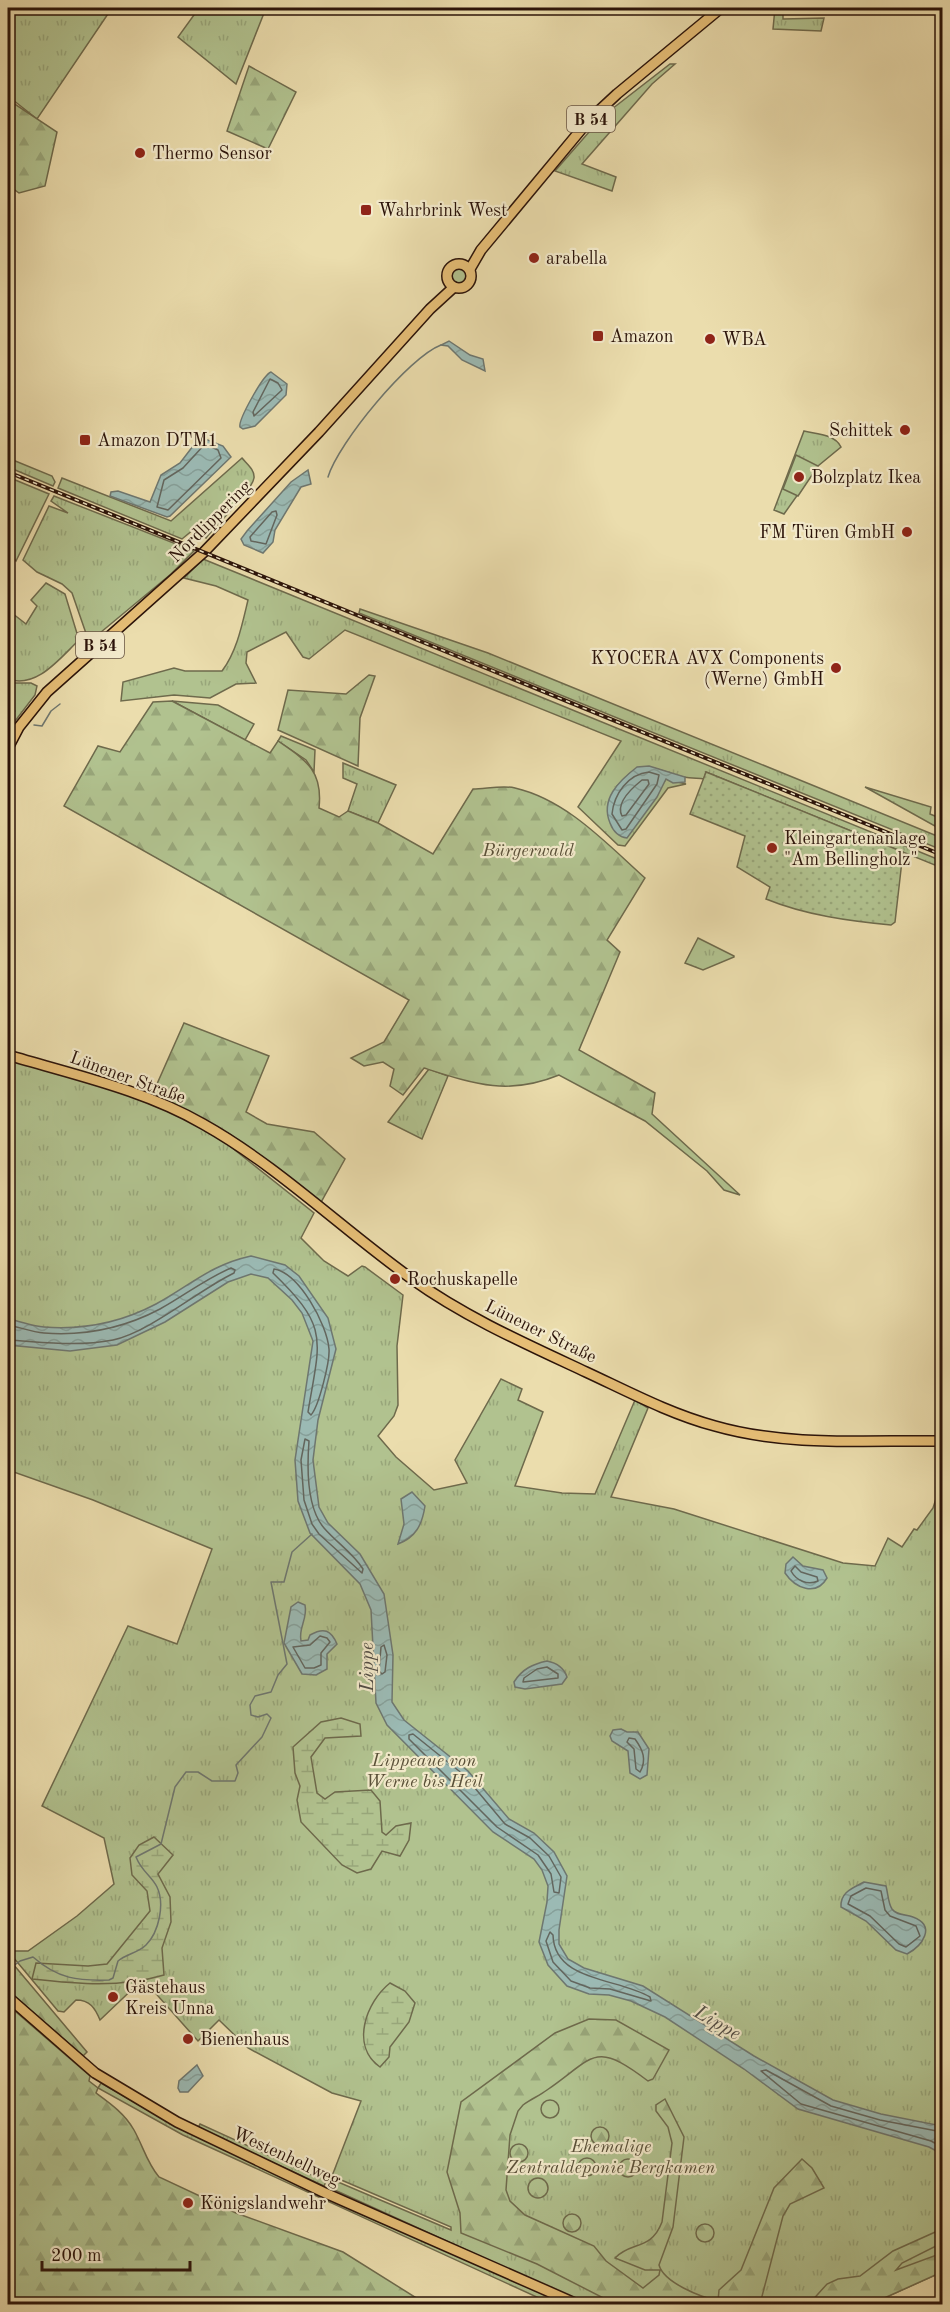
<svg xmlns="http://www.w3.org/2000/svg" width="950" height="2312" font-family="'Old Standard TT',serif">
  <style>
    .grass { fill: url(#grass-tufts); stroke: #6e6a4c; stroke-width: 1.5 }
    .forest { fill: url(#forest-firs); stroke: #6e6a4c; stroke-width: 1.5 }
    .wetland { fill: url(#wetland-marsh); stroke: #6e6a4c; stroke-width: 1.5 }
    .garden { fill: url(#garden-dots); stroke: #6e6a4c; stroke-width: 1.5 }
    .pitch { fill: #b1c28f; stroke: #6e6a4c; stroke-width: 1.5 }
    .water { fill: url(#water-waves); stroke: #6e7770; stroke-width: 1.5 }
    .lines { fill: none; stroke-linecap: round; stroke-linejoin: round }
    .shore { stroke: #63665e; stroke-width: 1.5 }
    .stream { stroke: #6e7770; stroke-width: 1.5 }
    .major-casing { stroke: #2b1309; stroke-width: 12 }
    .major { stroke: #e6be76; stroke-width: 9 }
    .rail-casing { stroke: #2b1309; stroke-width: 4 }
    .rail { stroke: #f2e9ca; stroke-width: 1.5; stroke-dasharray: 4.5; stroke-linecap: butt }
    .poi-dot { fill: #8f2418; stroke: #f2e9ca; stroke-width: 2 }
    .labels { text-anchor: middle; stroke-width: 4.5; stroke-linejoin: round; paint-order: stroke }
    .shield { fill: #f2e9ca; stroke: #675343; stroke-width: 1.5 }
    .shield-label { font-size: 16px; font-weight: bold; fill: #2b1309 }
    .poi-label { font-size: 18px; fill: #2b1309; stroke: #f2e9ca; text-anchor: start }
    .street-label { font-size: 18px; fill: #2b1309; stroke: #f2e9ca }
    .park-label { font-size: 18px; font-style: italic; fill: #5a5038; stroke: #f2e9ca }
    .water-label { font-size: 20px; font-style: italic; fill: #524d45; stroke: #f2e9ca }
  </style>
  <defs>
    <pattern id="grass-tufts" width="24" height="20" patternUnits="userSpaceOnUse" patternTransform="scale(1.5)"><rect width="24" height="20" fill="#b1c28f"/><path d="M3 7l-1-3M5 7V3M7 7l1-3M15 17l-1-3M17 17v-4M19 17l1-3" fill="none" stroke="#98a67a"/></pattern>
    <pattern id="forest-firs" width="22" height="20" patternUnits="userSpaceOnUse" patternTransform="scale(1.5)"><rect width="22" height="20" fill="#b1c28f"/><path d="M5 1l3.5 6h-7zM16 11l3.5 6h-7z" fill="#98a67a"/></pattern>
    <pattern id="wetland-marsh" width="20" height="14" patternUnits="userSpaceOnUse" patternTransform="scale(1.5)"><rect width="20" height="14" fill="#b1c28f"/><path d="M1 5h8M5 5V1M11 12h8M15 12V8" fill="none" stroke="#98a67a"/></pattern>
    <pattern id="garden-dots" width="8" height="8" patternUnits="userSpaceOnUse" patternTransform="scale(1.5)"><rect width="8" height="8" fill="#b1c28f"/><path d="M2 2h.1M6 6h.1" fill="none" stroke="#98a67a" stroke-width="1.8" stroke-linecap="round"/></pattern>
    <pattern id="water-waves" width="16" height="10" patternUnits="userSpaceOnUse" patternTransform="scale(1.5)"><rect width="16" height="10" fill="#9bbab4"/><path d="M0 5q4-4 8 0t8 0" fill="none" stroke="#869f99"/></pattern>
  </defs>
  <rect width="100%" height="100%" fill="#ebddad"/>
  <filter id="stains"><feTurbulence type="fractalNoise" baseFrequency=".00333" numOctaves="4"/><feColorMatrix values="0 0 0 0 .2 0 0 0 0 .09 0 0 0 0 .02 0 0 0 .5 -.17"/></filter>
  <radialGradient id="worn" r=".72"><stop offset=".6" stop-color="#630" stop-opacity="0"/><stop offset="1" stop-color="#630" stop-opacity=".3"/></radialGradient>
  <g class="grass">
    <path d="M8 8H112L37 119 8 96Z"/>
    <path d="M199 8H266L236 84 178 37Z"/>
    <path d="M775 8H783V19L824 18 821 31 773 29Z"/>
    <path d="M670 64H675L652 84 582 164 616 177 612 191 555 171 603 116Z"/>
    <circle cx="459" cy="276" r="10"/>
    <path d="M804 431C816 434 835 434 841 447L818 466 784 514 774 510Z"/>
    <path d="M8 458 52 476 55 482 53 486 8 467Z"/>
    <path d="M242 458C247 464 255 470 254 478 252 491 215 526 206 538L193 530 182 539 58 488 62 478 171 521Z"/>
    <path d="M8 477 49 494 16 561 8 553Z"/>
    <path d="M54 496 194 551 171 574 89 642 72 593 62 584 37 572 23 560 49 506 68 513 51 501Z"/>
    <path d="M203 559 942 861V868L706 772 704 779C695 778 683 778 675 775 646 765 640 760 617 786L641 817 666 779 686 784 668 788 625 846 618 845 578 807 621 741 345 630 309 659 303 657 286 632 247 652 246 663 256 683 236 684 210 698 174 695 121 701 123 682 174 668 185 671H222C237 651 242 625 248 600L216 586 184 578Z"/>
    <path d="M46 583 65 594 79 640C60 658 37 689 8 679V610L26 624 37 606 31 600Z"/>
    <path d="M360 609 488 653 942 838V850L359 613Z"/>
    <path d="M8 683H31L37 686 35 695 12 725V711L8 708Z"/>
    <path d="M172 701 218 705 254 724 245 740Z"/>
    <path d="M281 736 315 750 314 772 306 760 278 741Z"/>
    <path d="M343 763 396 785 378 823 348 811 357 784 343 778Z"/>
    <path d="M865 787 931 807 930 814 942 819V830Z"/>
    <path d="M698 938 734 956V957L703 970 685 963Z"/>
    <path d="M8 1056 168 1108 226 1143 314 1213 301 1238 324 1261 348 1276 362 1266 365 1267 403 1295 397 1346 398 1405 394 1416 378 1436 396 1457 434 1490 467 1483 455 1460 501 1379 522 1389 518 1400 543 1412 515 1486 562 1493 595 1494 635 1400 648 1408 611 1497 674 1509 843 1563 875 1566 888 1538 902 1547 914 1529 917 1530 933 1508 942 1480V2272L871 2304H585L328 2187 331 2179 451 2230V2227L332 2176 361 2101 332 2093 248 2048 219 2020 198 2041 143 1979 100 2020C95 2008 90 2000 76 2000L64 2012 58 2011 8 1951H28L77 1916 114 1884 104 1838 42 1806 128 1626 177 1644 212 1549 93 1500 8 1470Z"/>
    <path d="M429 1069 448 1076 422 1139 388 1122Z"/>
    <path d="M101 2083 185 2131 565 2304H552L183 2135 98 2088Z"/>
    <path d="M200 2124 314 2176 328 2177 324 2186 198 2128Z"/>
  </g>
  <g class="forest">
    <path d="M249 66 296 92 268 149 227 131Z"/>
    <path d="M8 96 13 103 57 132 45 186 19 193 8 185Z"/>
    <path d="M369 675 375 676 360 718 358 766 278 730 288 690 346 694Z"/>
    <path d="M172 701 270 753 278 741C307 761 323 771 319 808L339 817 348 811 378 823 433 854 473 789C485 789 503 785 515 788 567 800 607 844 645 878L607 940 620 952 579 1050 655 1093 652 1114 740 1195 724 1190 707 1171 645 1121 559 1075C508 1096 474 1084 424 1068L403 1095 390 1086 394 1069 383 1062 364 1066 351 1058 384 1042 409 1000 64 806 98 746 120 752 153 702Z"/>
    <path d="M184 1023 269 1056 246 1112 267 1124 314 1132 345 1159 320 1204 231 1135 153 1093Z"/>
    <path d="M8 1958 87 2052 83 2056 8 1991Z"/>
    <path d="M8 2005 90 2076 89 2081 98 2088 96 2093C111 2104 125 2114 134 2130 143 2146 147 2163 159 2177L236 2213 343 2252 426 2304H8Z"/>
    <path d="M589 2019 616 2020 669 2050 653 2079 648 2081C593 2039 594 2058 547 2090 539 2096 531 2099 523 2105L518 2111 510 2135 506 2190 510 2201 525 2215 594 2246 606 2261 643 2288 659 2275 660 2270H645L615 2258C631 2241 651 2251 662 2222L672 2143 668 2127 656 2111V2105L665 2099 684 2137 673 2227 659 2265C664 2283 701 2297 718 2301L719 2290 741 2270 774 2188 802 2159 812 2168 824 2188 790 2204 783 2216 760 2304H615L537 2264 461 2233 460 2213 447 2172 461 2102 555 2033Z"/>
    <circle cx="550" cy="2109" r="9"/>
    <circle cx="600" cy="2136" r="9"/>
    <circle cx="519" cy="2153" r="9"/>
    <circle cx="587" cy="2167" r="9"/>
    <circle cx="628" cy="2168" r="9"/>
    <circle cx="538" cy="2188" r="10"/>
    <circle cx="572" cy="2223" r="9"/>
    <circle cx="705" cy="2233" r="9"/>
    <path d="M942 2229V2243L902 2263 896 2270 942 2253V2272L871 2304H809L827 2284 838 2279 860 2276 893 2251Z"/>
  </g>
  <g class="wetland">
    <path d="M341 1718 360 1724 361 1736 325 1738 311 1757 317 1793 325 1799 335 1792 371 1790 380 1801 382 1832 386 1835 396 1826 411 1823 409 1840 400 1856 382 1851 371 1869 357 1873 342 1865 301 1822 297 1800 300 1786 295 1773 293 1747 321 1722Z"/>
    <path d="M154 1837 173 1855 158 1874 170 1897 171 1922 162 1948 164 1975C120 1988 78 1984 32 1979L36 1963 88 1966 107 1964 150 1911 147 1891 132 1875 130 1858 139 1845Z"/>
    <path d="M390 1983 405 1991 415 2003 409 2022 390 2047 389 2057 380 2067C350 2046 366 2002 390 1983Z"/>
  </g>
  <path class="garden" d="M706 772 903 852 895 922 891 925C849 921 805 915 766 899L770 887 737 867 745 836 690 814Z"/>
  <path class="pitch" d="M796 455 818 466 798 496 783 489Z"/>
  <g class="water">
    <path d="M449 341 470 355 483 359 485 371 462 360 448 346 441 345Z"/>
    <path d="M271 372 287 384 286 395 255 426 243 429 240 427C238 420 263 375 271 372Z"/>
    <path d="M200 437 223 446 231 457 170 516 167 517 110 496 111 492 118 491 150 502 161 475 180 463Z"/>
    <path d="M308 470 311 484 301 487 275 530 273 542 263 553 244 545 241 539 247 531 291 482Z"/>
    <path d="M649 766 685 777V782L673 783 666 779 657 797 627 838C619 837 613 831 610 823 600 799 619 781 637 767Z"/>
    <path d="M251 1256 285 1265 299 1276 328 1318 336 1349 318 1420 313 1460 319 1507 328 1523 360 1554 384 1594 393 1655 392 1702 404 1720 468 1771 509 1819 534 1833 554 1852 567 1876 559 1930V1944L568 1959 584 1968 643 1986 754 2056 833 2100 881 2114 942 2126V2154L929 2147 798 2109 744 2069 665 2017 631 2001 609 1995 589 1994 567 1986 548 1965 539 1942 547 1902 548 1886 542 1870 534 1859 493 1832 387 1725 376 1703 371 1610 360 1584 310 1533 298 1501 295 1460 313 1341 302 1313 292 1300 268 1278 251 1274 228 1282 165 1322 117 1345 70 1351 8 1345V1319C20 1321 32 1326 44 1327 83 1330 122 1322 156 1304 191 1285 210 1265 251 1256Z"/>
    <path d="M412 1492 425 1506C422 1525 416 1537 398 1544L404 1524 401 1499Z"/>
    <path d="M793 1557 803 1566 823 1570 827 1578C816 1597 795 1588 785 1573L786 1564Z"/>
    <path d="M298 1602 305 1605C308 1619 298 1628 301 1641L308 1640 310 1635C324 1627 331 1630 337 1644L327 1654V1669L316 1675 302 1674 284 1643 291 1607Z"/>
    <path d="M547 1661C557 1663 564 1668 567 1677L562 1684 525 1689 515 1687 514 1682C522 1669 533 1664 547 1661Z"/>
    <path d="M621 1729 627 1732H638L649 1749 647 1775 640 1779 630 1773 628 1751 612 1741 610 1736 613 1730Z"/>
    <path d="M864 1882 886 1886C888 1893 888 1903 892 1909 897 1916 906 1914 913 1917 937 1926 922 1946 907 1954L896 1950 866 1921 841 1907C840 1892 853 1888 864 1882Z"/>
    <path d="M197 2065 203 2076 188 2092H180L178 2088 179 2081Z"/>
  </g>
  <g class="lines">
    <g class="shore">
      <path d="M270 379 278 383 282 390 254 416 253 412Z"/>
      <path d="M205 444 218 450 221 458 168 510 157 507 164 480 183 468Z"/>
      <path d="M272 512 276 511 277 515 266 544 251 541 250 537Z"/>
      <path d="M649 772 659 775 657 784 626 829 622 830 612 814C614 794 628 774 649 772Z"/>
      <path d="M642 780H648L649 784 626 815 622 816C615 803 632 788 642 780Z"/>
      <path d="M274 1269C299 1273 327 1324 329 1349 330 1361 319 1406 311 1415L308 1412C320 1339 330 1328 273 1273Z"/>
      <path d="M8 1325C19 1327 32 1332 44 1333 84 1336 124 1328 160 1309 184 1296 205 1279 231 1268L235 1270 234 1273C197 1291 150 1332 113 1340 77 1347 43 1342 8 1340"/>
      <path d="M305 1439 309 1441C307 1467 306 1507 324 1528 337 1543 353 1553 363 1569L362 1573 319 1534 312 1524 304 1500 301 1460Z"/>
      <path d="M795 1566 801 1572 817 1577 818 1581C807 1586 796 1580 791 1571Z"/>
      <path d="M320 1636 327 1638 330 1642 321 1653V1665L314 1668H305L293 1647 310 1645Z"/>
      <path d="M384 1645 387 1655 385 1672 382 1674 379 1671 381 1647Z"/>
      <path d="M547 1667 558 1674V1678L523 1682 524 1678 537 1669Z"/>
      <path d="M413 1734 464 1775 505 1824 530 1838 549 1856 561 1877 559 1893 554 1892 551 1874 538 1855 497 1827 409 1739V1735Z"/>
      <path d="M629 1738 635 1739C643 1750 647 1760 640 1772L636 1769 634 1749 627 1742Z"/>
      <path d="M866 1888 881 1891 885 1910 890 1916 916 1926 920 1936 906 1947 899 1944 870 1916 848 1904 851 1896Z"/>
      <path d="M550 1932 553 1935C554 1982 619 1978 650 1997L651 2001 610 1989 590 1988 571 1981 553 1962 546 1941Z"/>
      <path d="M942 2132 880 2120 831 2106 766 2070 761 2071 801 2104 931 2141 942 2147"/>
    </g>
    <g class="stream">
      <path d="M328 477C338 443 409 357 441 345"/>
      <path d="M8 705 15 711"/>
      <path d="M34 725 42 726 51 711 60 704"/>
      <path d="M8 1970 20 1961 33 1957C58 1979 78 1981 109 1980L113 1978 118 1961C126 1954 138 1953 146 1945 159 1932 165 1904 157 1887 151 1875 142 1872 136 1857L161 1844 175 1787 186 1772H198L212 1781H235L238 1773 236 1765 262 1737 271 1718 267 1714 258 1717 251 1715 250 1705 255 1696 271 1692 278 1675 287 1664 271 1582H284L292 1552 312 1534"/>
    </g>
    <defs>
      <g id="major">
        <circle cx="459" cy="276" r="12"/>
        <path d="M470 269 481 250 589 120 617 94 721 8"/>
        <path d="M8 748 19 727 47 692 204 552 319 432 430 309 454 287"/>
        <path d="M8 1055C74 1075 142 1089 203 1124 278 1166 342 1229 412 1279 465 1317 526 1344 586 1372 627 1391 670 1414 715 1426 788 1447 867 1440 942 1441"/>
        <path d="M8 1997 95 2073 177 2122 323 2192 577 2304"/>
      </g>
    </defs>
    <use href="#major" class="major-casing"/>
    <use href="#major" class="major"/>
    <defs>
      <path id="rail" d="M8 472 942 855"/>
    </defs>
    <use href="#rail" class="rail-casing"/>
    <use href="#rail" class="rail"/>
  </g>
  <g class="poi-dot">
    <circle cx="140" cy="153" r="6"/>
    <rect x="360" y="204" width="12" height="12" rx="3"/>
    <circle cx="534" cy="258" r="6"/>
    <rect x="592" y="330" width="12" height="12" rx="3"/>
    <circle cx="710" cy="339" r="6"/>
    <circle cx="905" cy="430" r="6"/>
    <rect x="79" y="434" width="12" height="12" rx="3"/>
    <circle cx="799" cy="477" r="6"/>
    <circle cx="907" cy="532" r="6"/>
    <circle cx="836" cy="668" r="6"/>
    <circle cx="772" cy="848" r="6"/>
    <circle cx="395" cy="1279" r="6"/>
    <circle cx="113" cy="1997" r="6"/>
    <circle cx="188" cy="2039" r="6"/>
    <circle cx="188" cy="2203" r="6"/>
  </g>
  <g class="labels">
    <g class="shield">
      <rect x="567" y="106" width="48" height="26" rx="4.5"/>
      <rect x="76" y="632" width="48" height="26" rx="4.5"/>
    </g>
    <g class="shield-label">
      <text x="591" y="125">B 54</text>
      <text x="100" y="651">B 54</text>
    </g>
    <g class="poi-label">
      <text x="152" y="159">Thermo Sensor</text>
      <text x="378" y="216">Wahrbrink West</text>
      <text x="546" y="264">arabella</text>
      <text x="610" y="342">Amazon</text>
      <text x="722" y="345">WBA</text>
      <text x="893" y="436" text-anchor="end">Schittek</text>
      <text x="97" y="446">Amazon DTM1</text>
      <text x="811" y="483">Bolzplatz Ikea</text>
      <text x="895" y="538" text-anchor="end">FM Türen GmbH</text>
      <text x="824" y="664" text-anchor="end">KYOCERA AVX Components<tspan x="824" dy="21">(Werne) GmbH</tspan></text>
      <text x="784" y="844">Kleingartenanlage<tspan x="784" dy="21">"Am Bellingholz"</tspan></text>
      <text x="407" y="1285">Rochuskapelle</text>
      <text x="125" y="1993">Gästehaus<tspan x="125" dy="21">Kreis Unna</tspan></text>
      <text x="200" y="2045">Bienenhaus</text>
      <text x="200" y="2209">Königslandwehr</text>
    </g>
    <g class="street-label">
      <text transform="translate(210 521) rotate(-45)" y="6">Nordlippering</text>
      <text transform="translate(128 1077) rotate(20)" y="6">Lünener Straße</text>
      <text transform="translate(541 1331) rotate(26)" y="6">Lünener Straße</text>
      <text transform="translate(287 2156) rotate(25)" y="6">Westenhellweg</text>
    </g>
    <g class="park-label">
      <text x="528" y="856">Bürgerwald</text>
      <text x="424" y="1766">Lippeaue von<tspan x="424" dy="21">Werne bis Heil</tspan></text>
      <text x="611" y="2152">Ehemalige<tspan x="611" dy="21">Zentraldeponie Bergkamen</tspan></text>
    </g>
    <g class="water-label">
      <text transform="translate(366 1667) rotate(-90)" y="7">Lippe</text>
      <text transform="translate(718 2022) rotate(30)" y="7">Lippe</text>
    </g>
  </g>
  <rect width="950" height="2312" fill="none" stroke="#ebddad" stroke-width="30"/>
  <rect x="9" y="9" width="932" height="2294" fill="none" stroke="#2b1309" stroke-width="3"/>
  <rect x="15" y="15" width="920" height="2282" fill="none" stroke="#2b1309" stroke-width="1.5"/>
  <path d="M42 2261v9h148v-9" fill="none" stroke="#2b1309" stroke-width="3"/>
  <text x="51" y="2261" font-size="18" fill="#2b1309" stroke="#f2e9ca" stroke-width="4.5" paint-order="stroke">200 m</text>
  <rect width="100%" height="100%" filter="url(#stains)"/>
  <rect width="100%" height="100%" fill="url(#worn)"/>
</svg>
